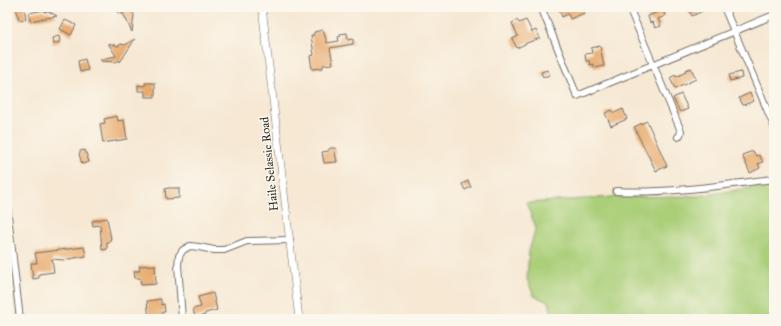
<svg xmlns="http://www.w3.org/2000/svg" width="781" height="326" font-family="'IM FELL Great Primer',serif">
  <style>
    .green { fill: #abcf79; stroke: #6b7d52 }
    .building { fill: #e8aa6d }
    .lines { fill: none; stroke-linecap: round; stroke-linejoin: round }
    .minor-casing { stroke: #726d66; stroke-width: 8 }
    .tertiary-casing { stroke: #726d66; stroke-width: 8 }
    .minor { stroke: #fff; stroke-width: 6 }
    .tertiary { stroke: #fff; stroke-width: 7 }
    .labels { text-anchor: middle; stroke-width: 3; stroke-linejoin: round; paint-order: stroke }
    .street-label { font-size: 12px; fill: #2b2b2b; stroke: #fbf7ec }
  </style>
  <rect width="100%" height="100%" fill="#fbf7ec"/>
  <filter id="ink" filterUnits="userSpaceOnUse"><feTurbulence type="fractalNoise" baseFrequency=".025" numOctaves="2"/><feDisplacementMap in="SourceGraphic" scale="8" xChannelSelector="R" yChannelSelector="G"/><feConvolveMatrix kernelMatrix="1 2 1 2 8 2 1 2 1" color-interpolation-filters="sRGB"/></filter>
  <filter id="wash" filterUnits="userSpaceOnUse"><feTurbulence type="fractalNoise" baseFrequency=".012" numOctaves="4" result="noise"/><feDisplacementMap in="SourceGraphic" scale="16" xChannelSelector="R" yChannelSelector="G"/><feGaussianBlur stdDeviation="0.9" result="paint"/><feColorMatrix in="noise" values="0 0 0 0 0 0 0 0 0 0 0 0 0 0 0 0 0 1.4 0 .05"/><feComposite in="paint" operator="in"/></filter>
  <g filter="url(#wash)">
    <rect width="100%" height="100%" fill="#f6e8d3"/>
    <path class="green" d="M774 184V319H553L549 302 534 296 527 279 529 251 536 227 526 203 613 197 699 196Z"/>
    <g id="blocks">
      <g class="building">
        <path d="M16 7H24L26 19 19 20Z"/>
        <path d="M116 7H122L125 12 131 9 134 15 132 32 123 13 120 15Z"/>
        <path d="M565 7H581L584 13 570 19 568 14 562 17 559 9Z"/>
        <path d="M687 7H711L692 16Z"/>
        <path d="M44 10 45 12 48 11 57 16 30 21 29 13Z"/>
        <path d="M663 10 665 16 658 19 661 26 655 28 653 22 650 23 648 16Z"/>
        <path d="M65 20 76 25 71 35 60 29Z"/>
        <path d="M517 20 519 23 526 20 532 32 536 30 540 38 527 43 517 48 512 39 518 36 512 23Z"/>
        <path d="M323 30 327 43 339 41 338 37 341 36 340 34 347 33 348 40 353 39V44L330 48 333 64 323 65V68L312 69 310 56 314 55 311 35H314V32Z"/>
        <path d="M59 36 60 42 53 44 52 38Z"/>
        <path d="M135 39 120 62 119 60 116 62 101 61V59L116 56 108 43 118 46 121 44 125 45Z"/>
        <path d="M600 46 604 66 594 68 593 64 590 65 589 61H586L585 54 592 53 591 48Z"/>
        <path d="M85 59 88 70 80 72 78 61Z"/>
        <path d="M691 68 696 79 675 89 670 78 675 75 676 77 686 72 685 70Z"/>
        <path d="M547 70 550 75 543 77 541 72Z"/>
        <path d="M741 72 742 78 730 81 729 75Z"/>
        <path d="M145 83H155V97H145V91H138V85L145 86Z"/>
        <path d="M750 93 754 101 743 105 739 98Z"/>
        <path d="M681 94 688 109 680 112 673 98Z"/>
        <path d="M623 109 627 119 611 126 605 113 612 110 614 113Z"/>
        <path d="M117 116 118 121 124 120 127 139 103 143 100 124 105 123 104 119Z"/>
        <path d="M647 121 667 166 656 171 634 127Z"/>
        <path d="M330 148H336L335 153 337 162 324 163 322 152 328 151Z"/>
        <path d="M85 150 89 162 82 164 79 154 80 153V151Z"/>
        <path d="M753 151 756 156 759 155 763 162 758 164 760 168 750 173 742 155Z"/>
        <path d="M468 181 471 187 465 190 462 184Z"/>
        <path d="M168 188H179V198L166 199 165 189Z"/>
        <path d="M107 218 111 239H110V242H107V249L102 250 100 225 93 226 92 221Z"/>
        <path d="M84 247 86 256 63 260 52 259 54 272 39 274V278L33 279 31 263H37L35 253Z"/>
        <path d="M155 265 156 284 141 285 140 278H135L134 271H140L139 266Z"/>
        <path d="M213 293 217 310 205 313V315L195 318 193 309 201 307 198 297Z"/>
        <path d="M161 299V305L164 304 165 312H162L163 319H149L147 301Z"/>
      </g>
    </g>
  </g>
  <g filter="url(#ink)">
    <use href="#blocks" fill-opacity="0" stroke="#726d66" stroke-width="1"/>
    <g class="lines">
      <defs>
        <g id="minor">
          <path d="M541 7 577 96 774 15"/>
          <path d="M629 7 681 131 680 135 678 137"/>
          <path d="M724 7 774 126"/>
          <path d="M616 191C669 194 722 185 774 179"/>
          <path d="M7 207 20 319"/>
          <path d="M182 319 178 265 179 256 183 250 190 246 199 247 214 250H224L247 241 290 240"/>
        </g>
        <path id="tertiary" d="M262 7 299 319"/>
      </defs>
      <use href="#minor" class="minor-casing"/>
      <use href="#tertiary" class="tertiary-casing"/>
      <use href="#minor" class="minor"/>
      <use href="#tertiary" class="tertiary"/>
    </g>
  </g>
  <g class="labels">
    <g class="street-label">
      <text transform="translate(269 164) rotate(-96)" y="4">Haile Selassie Road</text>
    </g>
  </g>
  <rect width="781" height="326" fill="none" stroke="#fbf7ec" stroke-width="24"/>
</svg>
